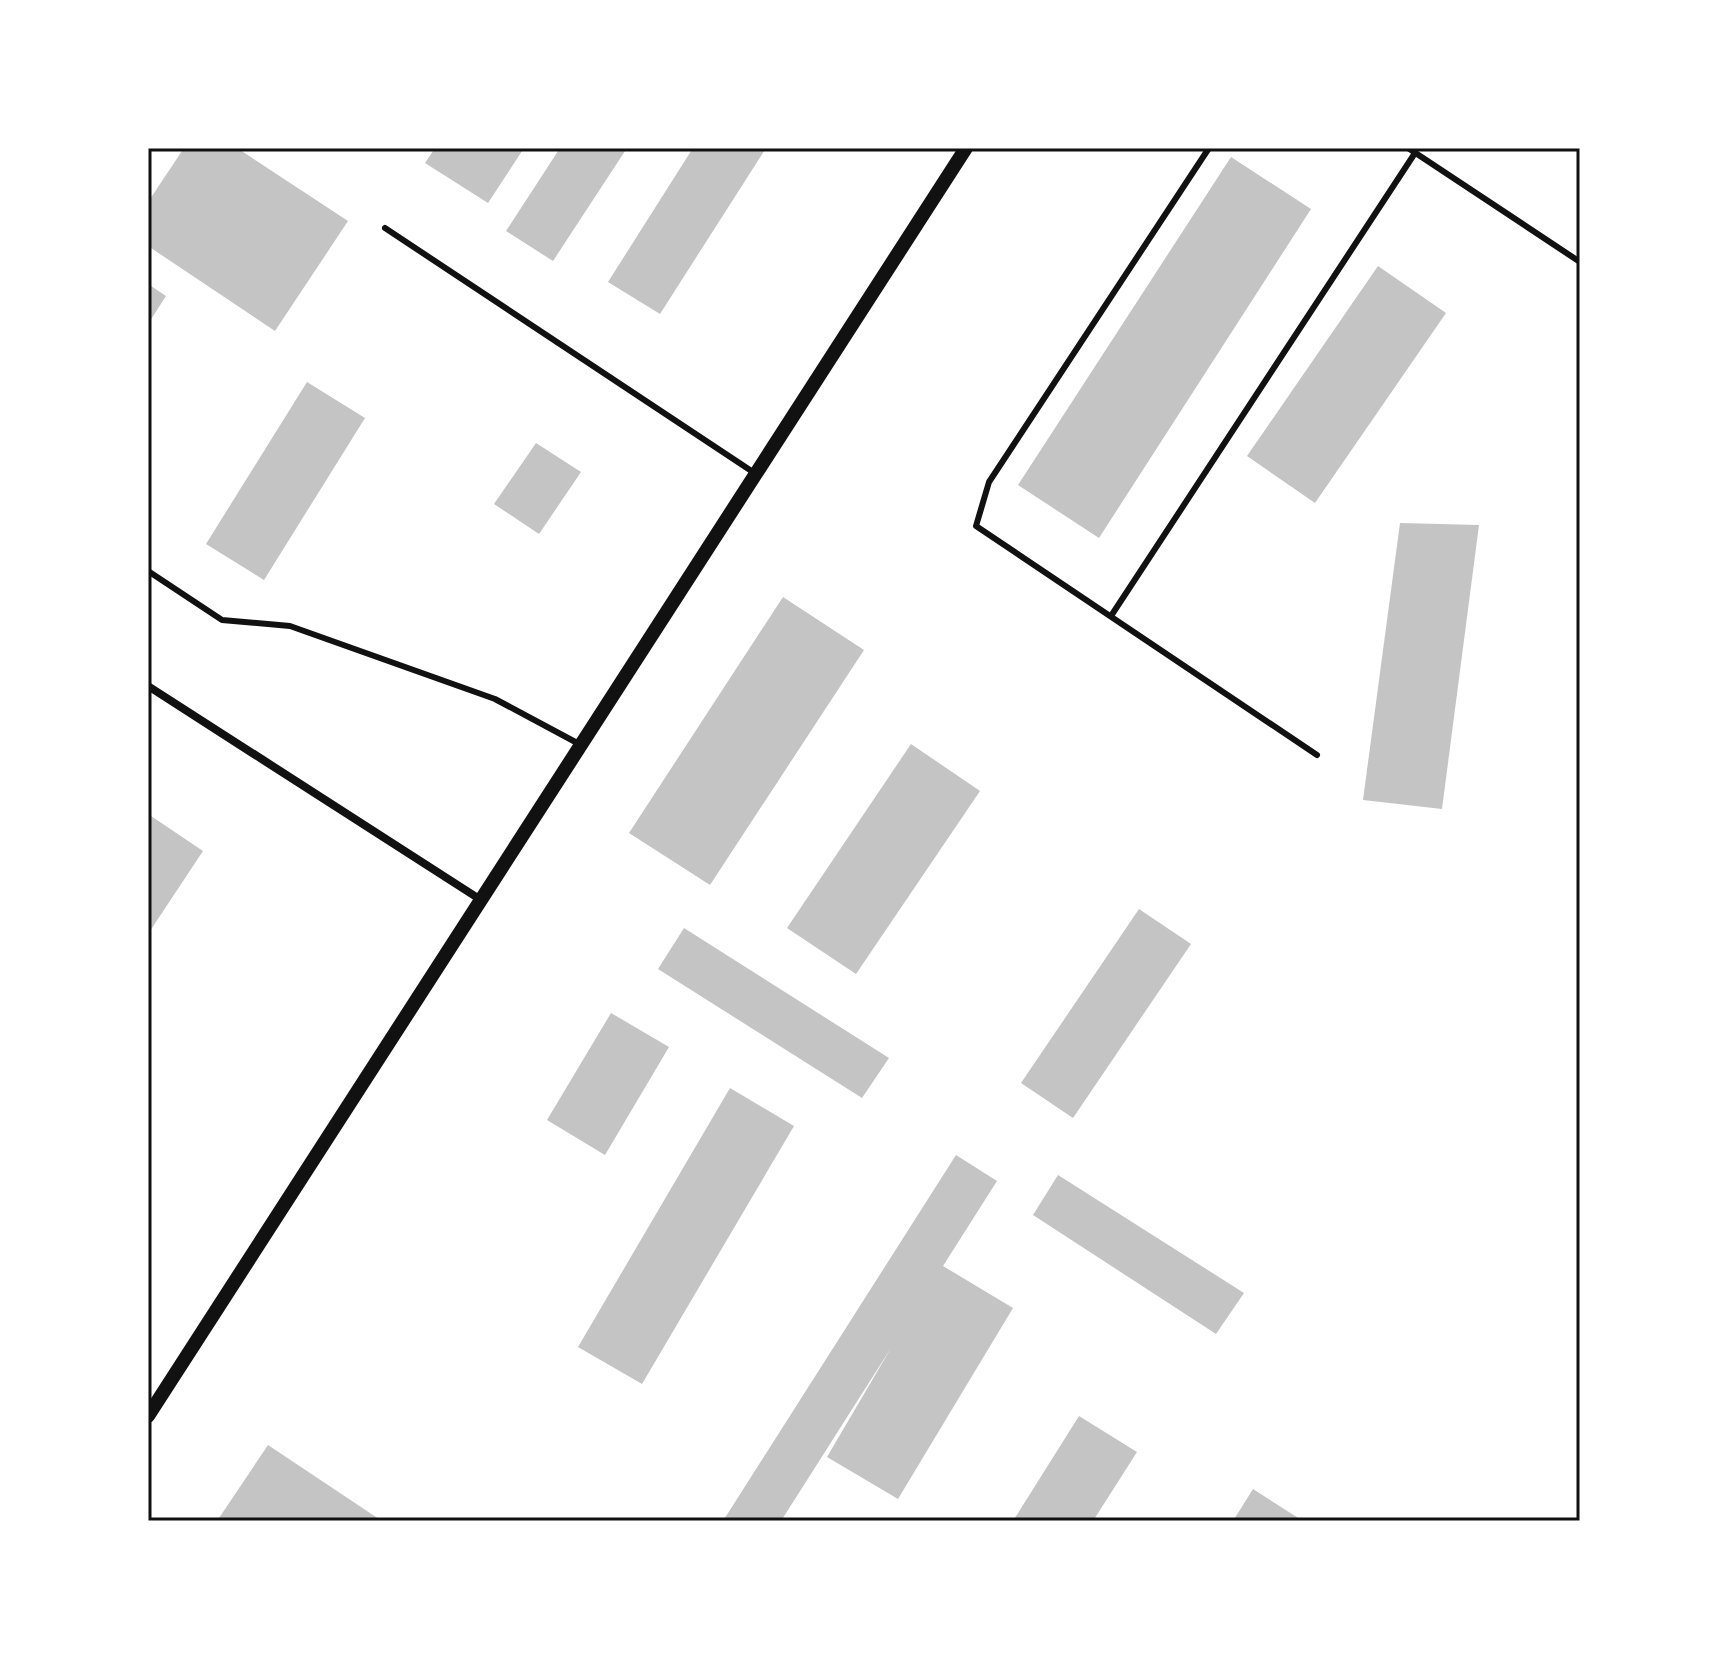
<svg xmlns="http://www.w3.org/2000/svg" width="1728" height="1669" font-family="'PT Sans',sans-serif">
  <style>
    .building { fill: #c4c4c4 }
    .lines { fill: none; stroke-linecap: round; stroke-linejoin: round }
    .service { stroke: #111; stroke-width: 6 }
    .minor { stroke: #111; stroke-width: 8 }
    .tertiary { stroke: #111; stroke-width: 14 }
    .neatline { fill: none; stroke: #111; stroke-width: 3 }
  </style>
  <rect width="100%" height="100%" fill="#fff"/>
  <g class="building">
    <path d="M184 148H237L348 221 275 331 148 246V202Z"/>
    <path d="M435 148H524L488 203 425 163Z"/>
    <path d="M560 148H627L553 261 506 231Z"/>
    <path d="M693 148H766L660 314 608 282Z"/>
    <path d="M1231 157 1311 209 1099 538 1018 485Z"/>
    <path d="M1378 266 1446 313 1315 503 1247 456Z"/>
    <path d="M148 284 166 296 148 324Z"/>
    <path d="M307 382 365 418 264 580 206 544Z"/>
    <path d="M536 443 581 472 539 534 494 504Z"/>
    <path d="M1400 523 1479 525 1442 809 1363 800Z"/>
    <path d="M783 597 864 650 710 885 629 833Z"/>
    <path d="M911 744 980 791 856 974 787 928Z"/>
    <path d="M148 814 203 851 148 934Z"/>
    <path d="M1139 909 1191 944 1073 1118 1021 1083Z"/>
    <path d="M684 928 889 1058 862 1098 658 969Z"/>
    <path d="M611 1013 669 1047 605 1155 547 1120Z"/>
    <path d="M730 1088 794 1126 642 1384 578 1347Z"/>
    <path d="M956 1155 997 1181 943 1266 1013 1308 898 1499 827 1457 891 1348 781 1521H723Z"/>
    <path d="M1058 1175 1244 1293 1216 1334 1033 1215Z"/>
    <path d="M1079 1416 1137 1452 1093 1521H1013Z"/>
    <path d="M268 1445 382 1521H217Z"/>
    <path d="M1253 1489 1303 1521H1233Z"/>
  </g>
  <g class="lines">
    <g class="service">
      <path d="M1209 148 989 482 976 526 1317 755"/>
      <path d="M1408 148 1580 262"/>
      <path d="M385 228 756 474"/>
      <path d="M148 571 222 620 290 626 495 699 581 745"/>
      <path d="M1111 616 1415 153"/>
    </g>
    <path class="minor" d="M148 686 481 900"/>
    <path class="tertiary" d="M148 1416 966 148"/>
  </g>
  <rect width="1728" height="1669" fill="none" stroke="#ffffff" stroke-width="300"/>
  <rect x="150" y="150" width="1428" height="1369" class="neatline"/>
</svg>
